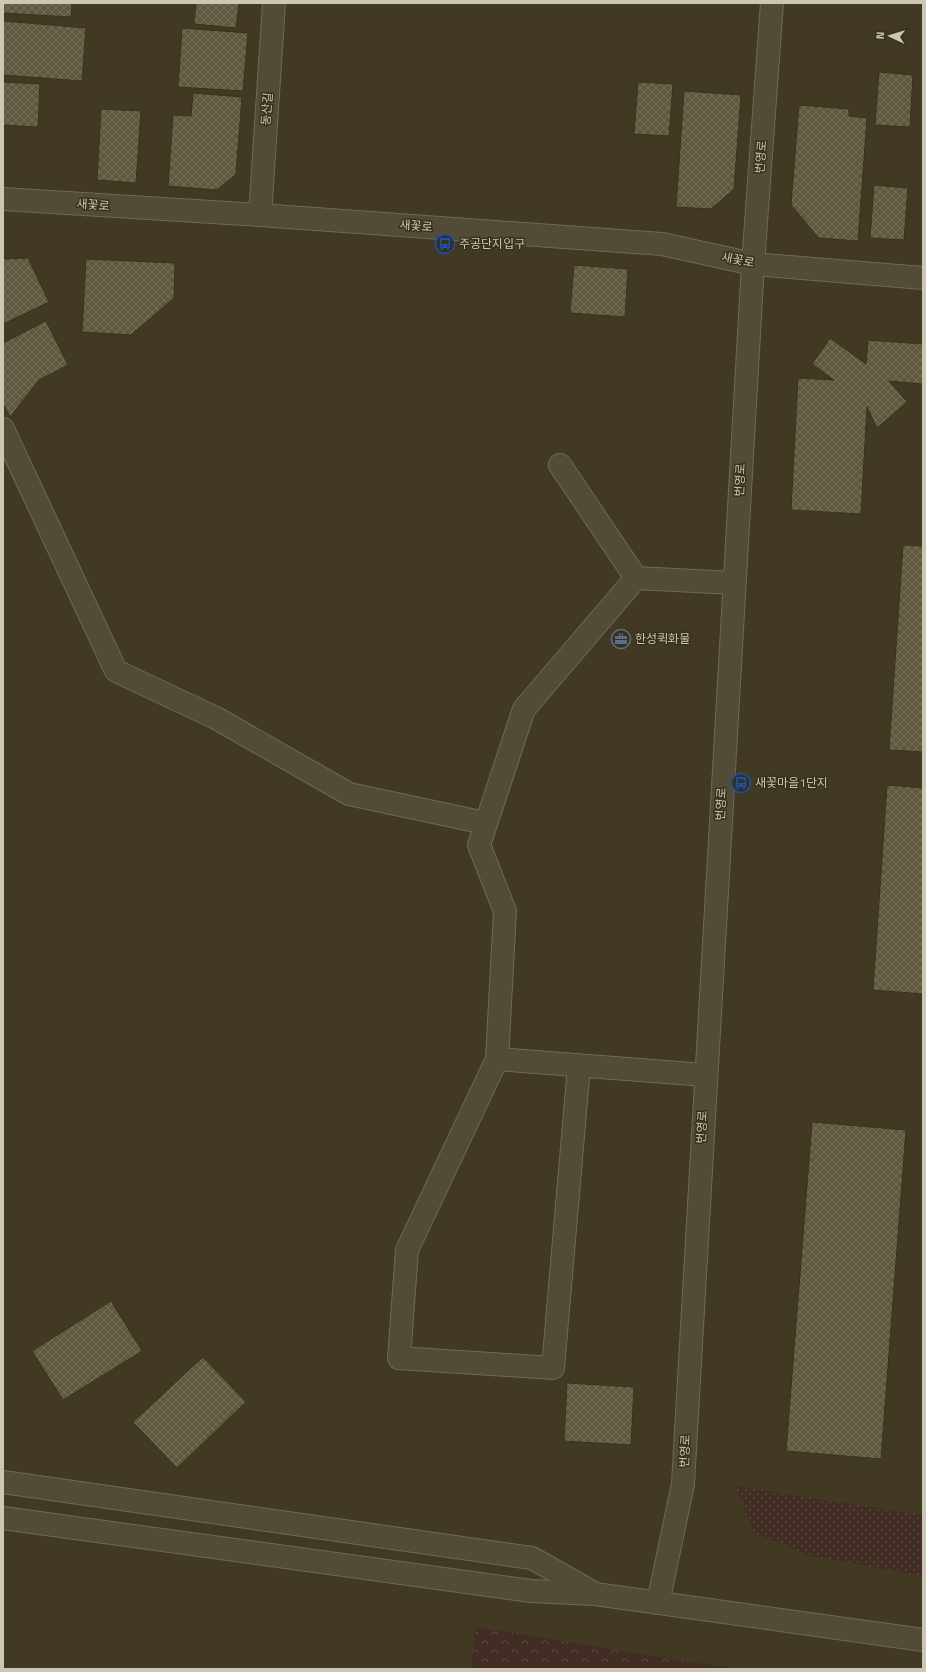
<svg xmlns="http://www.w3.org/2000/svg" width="926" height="1672" font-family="'Titillium Web','Noto Sans KR',sans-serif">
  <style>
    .grass { fill: url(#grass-dots) }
    .forest { fill: url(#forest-crowns) }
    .building { fill: url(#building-cross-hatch); stroke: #38321f }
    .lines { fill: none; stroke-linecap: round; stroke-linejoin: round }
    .minor-casing { stroke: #6f6956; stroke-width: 24 }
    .tertiary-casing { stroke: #6f6956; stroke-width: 24 }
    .minor { stroke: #514b38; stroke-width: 22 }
    .tertiary { stroke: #514b38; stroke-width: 22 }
    .labels { text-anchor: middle; stroke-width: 3; stroke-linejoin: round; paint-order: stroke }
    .street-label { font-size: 12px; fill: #ccc6b4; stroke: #36301d }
    .poi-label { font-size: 12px; fill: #ccc6b4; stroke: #36301d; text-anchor: start }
  </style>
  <defs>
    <pattern id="grass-dots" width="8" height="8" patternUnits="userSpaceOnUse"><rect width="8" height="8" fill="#422d25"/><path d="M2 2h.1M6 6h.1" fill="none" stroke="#5c4a42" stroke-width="1.8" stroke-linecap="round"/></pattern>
    <pattern id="forest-crowns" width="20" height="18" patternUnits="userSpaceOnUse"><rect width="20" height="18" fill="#422d25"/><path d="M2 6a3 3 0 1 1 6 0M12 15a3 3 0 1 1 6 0" fill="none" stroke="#5c4a42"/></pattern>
    <pattern id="building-cross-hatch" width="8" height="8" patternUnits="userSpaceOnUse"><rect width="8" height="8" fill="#61593f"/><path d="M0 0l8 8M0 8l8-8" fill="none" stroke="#766f58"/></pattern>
  </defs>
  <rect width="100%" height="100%" fill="#423923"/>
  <path class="grass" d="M735 1486 923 1515V1576L811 1556 754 1533Z"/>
  <path class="forest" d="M476 1627 737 1669H471Z"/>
  <g class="building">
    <path d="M3 3H72L71 17 3 13Z"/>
    <path d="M196 3H239L236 28 194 24Z"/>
    <path d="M3 21 86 28 82 81 3 75Z"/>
    <path d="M182 28 248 33 243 91 178 87Z"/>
    <path d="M879 72 913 75 910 127 875 125Z"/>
    <path d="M3 82 40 84 38 127 3 125Z"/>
    <path d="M638 82 673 84 669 136 634 134Z"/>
    <path d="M684 91 741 95 734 189 711 209 676 207Z"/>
    <path d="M193 93 242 97 236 174 217 190 168 186 173 115 191 116Z"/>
    <path d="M799 105 849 109V116L867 118 858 241 819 238 791 205Z"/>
    <path d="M101 109 141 111 136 183 97 180Z"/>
    <path d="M874 185 908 188 904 240 870 238Z"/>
    <path d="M28 258 49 302 3 324V259Z"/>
    <path d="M86 259 175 263 174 298 131 335 82 332Z"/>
    <path d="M574 265 628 269 625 317 570 313Z"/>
    <path d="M46 321 68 365 39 380 10 417 3 403V343Z"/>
    <path d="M830 338 866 364 868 340 923 344V384L889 381 907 402 877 428 867 407 861 514 791 510 798 378 834 380 812 364Z"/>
    <path d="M903 545 923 546V752L889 750Z"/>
    <path d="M887 785 923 788V994L873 990Z"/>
    <path d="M812 1122 906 1130 881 1459 786 1451Z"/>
    <path d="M111 1301 142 1351 63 1400 32 1351Z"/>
    <path d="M203 1357 246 1402 177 1468 133 1422Z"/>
    <path d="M567 1383 634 1387 631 1445 564 1441Z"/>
  </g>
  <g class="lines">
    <defs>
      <g id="minor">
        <path d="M3 199 260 215 662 244 753 264"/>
        <path d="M260 215 274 3"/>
        <path d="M3 429 116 671 216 718 349 794 485 823"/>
        <path d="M636 578 734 583"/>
        <path d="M497 1059 505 911 479 845 524 709 636 578 560 465"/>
        <path d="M579 1066 553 1368 399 1358 407 1250 497 1059 705 1075"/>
      </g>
      <g id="tertiary">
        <path d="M753 264 923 278"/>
        <path d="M3 1482 532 1558 592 1592"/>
        <path d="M3 1518 531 1591 595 1594 923 1640"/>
        <path d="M658 1603 683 1484 753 264 772 3"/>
      </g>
    </defs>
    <use href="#minor" class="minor-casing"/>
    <use href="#tertiary" class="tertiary-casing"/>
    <use href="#minor" class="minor"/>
    <use href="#tertiary" class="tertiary"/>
  </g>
  <defs>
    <symbol id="bus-ring" viewBox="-11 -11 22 22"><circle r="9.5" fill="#36301d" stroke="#1a4fb4" stroke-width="1.5"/><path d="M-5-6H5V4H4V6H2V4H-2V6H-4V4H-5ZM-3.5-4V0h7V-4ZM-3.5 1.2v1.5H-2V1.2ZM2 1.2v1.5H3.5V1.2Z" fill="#1a4fb4"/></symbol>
    <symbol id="office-ring" viewBox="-11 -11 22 22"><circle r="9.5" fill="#36301d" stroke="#5c6f8a" stroke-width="1.5"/><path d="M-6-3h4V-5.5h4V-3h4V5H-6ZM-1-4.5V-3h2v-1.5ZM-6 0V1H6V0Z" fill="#5c6f8a"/></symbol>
  </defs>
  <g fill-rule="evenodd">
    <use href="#bus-ring" x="434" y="233" width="22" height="22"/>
    <use href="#office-ring" x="610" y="628" width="22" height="22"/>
    <use href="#bus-ring" x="730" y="772" width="22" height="22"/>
  </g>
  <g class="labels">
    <g class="street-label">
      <text transform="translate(267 109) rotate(-86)" y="4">동산길</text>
      <text transform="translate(761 157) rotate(-86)" y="4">번영로</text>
      <text transform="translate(93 205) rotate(4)" y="4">새꽃로</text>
      <text transform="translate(416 226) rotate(4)" y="4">새꽃로</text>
      <text transform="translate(738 260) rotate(11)" y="4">새꽃로</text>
      <text transform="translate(740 480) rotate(-87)" y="4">번영로</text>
      <text transform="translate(721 804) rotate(-87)" y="4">번영로</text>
      <text transform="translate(702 1127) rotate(-87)" y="4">번영로</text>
      <text transform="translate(685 1451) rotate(-87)" y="4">번영로</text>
    </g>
    <g class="poi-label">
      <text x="459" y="248">주공단지입구</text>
      <text x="635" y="643">한성퀵화물</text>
      <text x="755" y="787">새꽃마을1단지</text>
    </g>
  </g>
  <rect width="926" height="1672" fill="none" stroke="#ccc6b4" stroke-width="8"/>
  <g transform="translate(890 36) rotate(274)" stroke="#36301d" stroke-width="3" paint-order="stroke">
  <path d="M0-3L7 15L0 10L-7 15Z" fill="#ccc6b4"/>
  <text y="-6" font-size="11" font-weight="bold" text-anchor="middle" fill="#ccc6b4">N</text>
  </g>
</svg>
